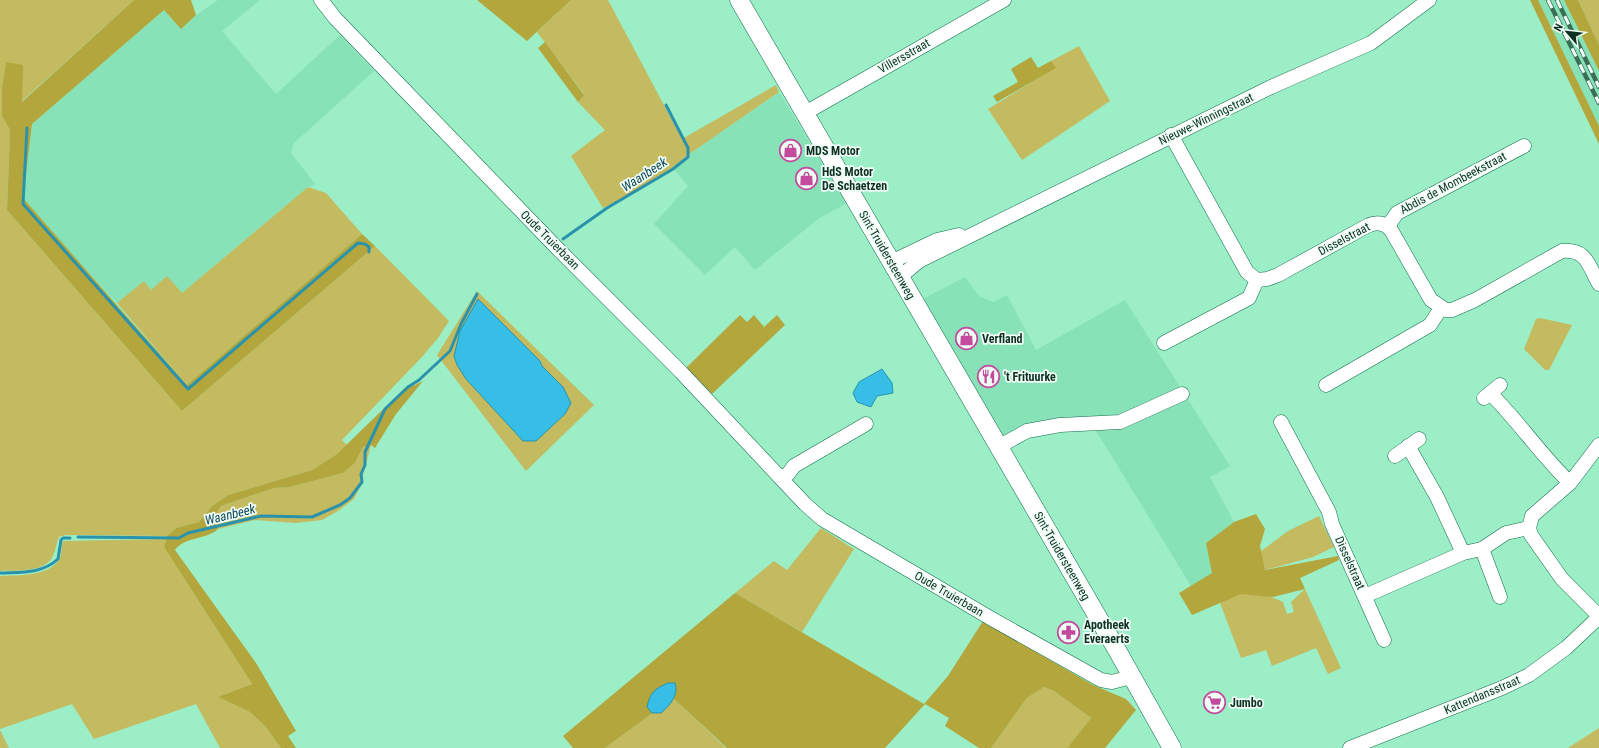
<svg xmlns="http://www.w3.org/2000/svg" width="1599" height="748" font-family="'Roboto Condensed',sans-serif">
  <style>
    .built { fill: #88e2b8 }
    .green { fill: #c4ba5f }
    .forest { fill: #b3a63d }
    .water { fill: #37bee6; stroke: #2a93ab }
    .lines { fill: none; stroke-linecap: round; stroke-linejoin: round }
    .stream { stroke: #2a93ab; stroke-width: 3 }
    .minor-casing { stroke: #116e4c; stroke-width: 15 }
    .major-casing { stroke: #116e4c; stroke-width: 19 }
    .minor { stroke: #fff; stroke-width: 14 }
    .major { stroke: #fff; stroke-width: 18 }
    .rail-casing { stroke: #3c6e57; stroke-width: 4.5 }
    .rail { stroke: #effef6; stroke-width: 3; stroke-dasharray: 9; stroke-linecap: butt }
    .labels { text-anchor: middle; stroke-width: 3.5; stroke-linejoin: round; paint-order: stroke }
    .street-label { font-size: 12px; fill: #0d3021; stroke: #effef6 }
    .poi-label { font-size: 12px; font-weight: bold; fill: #0d3021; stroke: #effef6; text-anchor: start }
    .water-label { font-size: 13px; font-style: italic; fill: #0f4758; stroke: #effef6 }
  </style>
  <rect width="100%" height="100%" fill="#9beec6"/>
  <g class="built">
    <path d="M218 0H260L222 31 276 94 340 35 374 71 294 143 291 153 316 185 308 187 182 293 151 290 144 281 117 303 72 255 23 198 32 124 164 10 181 29 196 15Z"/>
    <path d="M1538 0H1564L1599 71V126Z"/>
    <path d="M779 92 847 203 818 219 755 270 735 247 705 275 654 224 688 186 673 168 685 157Z"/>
    <path d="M965 277 979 296 993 302 1007 295 1036 350 1125 300 1230 466 1210 477 1234 522 1206 543 1213 574 1191 586 1095 429 1033 433 1008 449 923 299Z"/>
  </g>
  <g class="green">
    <path d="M0 0H134L21 102 6 62 2 88V116L10 130 7 210 182 411 375 246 449 321 438 338 421 358 342 440 347 445 337 454 312 470 228 495 212 506 199 522 176 528 167 536 66 535 59 537C56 543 56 550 53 556 45 573 16 570 0 571Z"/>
    <path d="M571 0H608L682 139 776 85 779 92 685 157C661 179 632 194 603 208L571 156 605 130 578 102 584 94 537 32Z"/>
    <path d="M1578 0H1599V45Z"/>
    <path d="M1079 46 1110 101 1022 160 988 109 1055 68 1051 61Z"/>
    <path d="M308 187 326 193 362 234 187 385 117 303 144 281 151 290 167 276 182 293Z"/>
    <path d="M477 291 594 405 526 471 437 355Z"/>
    <path d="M1540 318 1572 325 1549 370H1545L1524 349 1536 319Z"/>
    <path d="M371 445 360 487 354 499 338 511 322 520 296 523 255 520 218 529 213 519 221 506 274 488 290 487 343 473 355 463 363 447Z"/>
    <path d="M1319 516 1334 547 1313 557 1265 570 1260 552 1288 531Z"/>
    <path d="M821 528 854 549 802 632 735 593 774 561 787 570Z"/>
    <path d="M166 539 164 547 252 684 218 697 250 712 266 727 281 748H220L196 704 94 739 72 704 0 729V576C18 575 47 577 59 560 62 555 61 547 63 541Z"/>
    <path d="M1305 589 1341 668 1328 674 1316 648 1272 666 1266 650 1241 658 1220 603C1226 600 1233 595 1240 594 1254 591 1271 596 1283 602L1287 614 1294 612 1291 602Z"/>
    <path d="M1044 687 1054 691 1091 718 1067 748H991L1027 698Z"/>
    <path d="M673 698 726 748H605Z"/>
    <path d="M1599 728V748H1567H1568Z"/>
    <path d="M0 730 9 748H0Z"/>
  </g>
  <g class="forest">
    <path d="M134 0H191L196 15 181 29 164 10 32 124 23 198 187 385 362 234 375 246 182 411 7 210 10 130 2 116V88L6 62 23 65 22 102Z"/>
    <path d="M477 0H571L527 41Z"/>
    <path d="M1530 0H1538L1599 126V144Z"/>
    <path d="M1564 0H1578L1599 45V71Z"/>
    <path d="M545 42 584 95 578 102 538 48Z"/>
    <path d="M1031 57 1038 68 1051 61 1056 68 997 102 993 96 1018 82 1011 69Z"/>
    <path d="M740 315 747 322 754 315 764 327 777 315 785 325 712 394 686 368Z"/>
    <path d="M423 381 396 414 375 448 371 445 363 447 355 463 343 473 290 487 274 488 221 506 213 519 218 529C206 540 186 536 175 550L256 663 296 731 288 736 296 748H281L266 727 250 712 218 697 252 684 164 547 167 536 176 528 199 522 212 506 228 495 312 470 337 454 407 386H413Z"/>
    <path d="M1256 514 1265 529 1260 546 1265 570 1338 556 1339 560 1300 578 1305 589 1273 597 1241 594 1192 615 1179 593 1212 573 1206 543 1234 522Z"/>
    <path d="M735 593 924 704 948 676 983 621 1093 685 1126 699 1136 710 1105 748H1067L1091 718 1054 691 1044 687 1027 698 991 748H979L945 726 949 718 925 704 885 748H727L673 698 605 748H573L563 736Z"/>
  </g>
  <g class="water">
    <path d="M478 299 540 361 542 366 563 387 571 403 565 414 536 441H523L466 379 457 365 454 356 460 331Z"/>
    <path d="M882 369 892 383 893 393 877 396 871 407 857 402 853 393 859 382Z"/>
    <path d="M668 683H675C679 696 669 706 661 713H652L647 707C650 693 654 689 668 683Z"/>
  </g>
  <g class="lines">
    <g class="stream">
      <path d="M27 128 23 204 188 389 358 243 365 244 369 247V252"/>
      <path d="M563 239 607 208 673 169 688 157V148L666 105"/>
      <path d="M78 537 179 538 188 533 261 516 312 517 340 505 350 498 362 482 361 474 365 465V452L385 409 408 387 419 380 450 351 461 324 477 294"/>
      <path d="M0 573C21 572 42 574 58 559L61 540 63 538H70"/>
    </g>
    <defs>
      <g id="minor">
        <path d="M321 0 335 18 556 247 681 372 805 504 822 519 992 619 1101 680 1112 682 1131 677"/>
        <path d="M805 113 1004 0"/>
        <path d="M1171 135 1247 272 1257 280 1267 279 1278 275 1367 226C1376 222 1384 222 1391 230L1431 300 1446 310H1452L1475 300 1562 251C1587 249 1588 265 1599 284"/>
        <path d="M1388 226 1397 213 1524 146"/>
        <path d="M891 262 937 240 959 235"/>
        <path d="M900 277 919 261 1271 87 1371 43 1429 0"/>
        <path d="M1164 343 1249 298 1257 280"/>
        <path d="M1326 385 1430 325 1441 308"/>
        <path d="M1491 394C1519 422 1541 455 1570 483"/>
        <path d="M1484 398 1500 385"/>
        <path d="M1281 422 1329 512 1332 524 1384 640"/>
        <path d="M1599 445 1570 483 1532 516 1529 528 1531 535 1562 579 1599 616"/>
        <path d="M1408 446 1437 497 1463 553"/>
        <path d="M998 447 1027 431 1060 425 1120 422 1182 394"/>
        <path d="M1395 456 1419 439"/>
        <path d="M781 478 788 474 794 466 866 424"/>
        <path d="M1482 549 1500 597"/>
        <path d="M1365 596 1463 553 1482 549 1506 533 1529 528"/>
        <path d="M1350 748 1502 688 1529 675 1566 648 1599 617"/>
      </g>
      <path id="major" d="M739 0 1117 650 1172 748"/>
    </defs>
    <use href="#minor" class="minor-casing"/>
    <use href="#major" class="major-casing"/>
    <use href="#minor" class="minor"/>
    <use href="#major" class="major"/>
    <defs>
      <g id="rail">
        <path d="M1548 0 1599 103"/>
        <path d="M1557 0 1599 87"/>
      </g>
    </defs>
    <use href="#rail" class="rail-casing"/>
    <use href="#rail" class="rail"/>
  </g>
  <defs>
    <symbol id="shop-ring" viewBox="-11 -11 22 22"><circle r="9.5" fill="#effef6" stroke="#c44a9d" stroke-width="1.5"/><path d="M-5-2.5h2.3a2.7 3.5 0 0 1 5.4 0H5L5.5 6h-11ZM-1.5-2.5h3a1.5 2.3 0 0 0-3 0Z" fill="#c44a9d"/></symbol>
    <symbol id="restaurant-ring" viewBox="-11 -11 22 22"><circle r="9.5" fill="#effef6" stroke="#c44a9d" stroke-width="1.5"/><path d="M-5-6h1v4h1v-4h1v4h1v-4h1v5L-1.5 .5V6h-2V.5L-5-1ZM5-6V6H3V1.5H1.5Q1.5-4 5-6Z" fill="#c44a9d"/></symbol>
    <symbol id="pharmacy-ring" viewBox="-11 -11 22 22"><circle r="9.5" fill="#effef6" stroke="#c44a9d" stroke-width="1.5"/><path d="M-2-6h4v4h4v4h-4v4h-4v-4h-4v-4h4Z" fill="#c44a9d"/></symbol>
    <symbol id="supermarket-ring" viewBox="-11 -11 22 22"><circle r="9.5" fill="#effef6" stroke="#c44a9d" stroke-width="1.5"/><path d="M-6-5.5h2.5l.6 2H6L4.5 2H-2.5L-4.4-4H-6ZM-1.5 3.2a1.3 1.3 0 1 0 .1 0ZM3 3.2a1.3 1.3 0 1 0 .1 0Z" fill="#c44a9d"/></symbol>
  </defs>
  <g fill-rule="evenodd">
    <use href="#shop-ring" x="778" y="138" width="25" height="25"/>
    <use href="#shop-ring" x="794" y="166" width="25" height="25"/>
    <use href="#shop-ring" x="954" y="326" width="25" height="25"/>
    <use href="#restaurant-ring" x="976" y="364" width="25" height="25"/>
    <use href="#pharmacy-ring" x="1056" y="620" width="25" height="25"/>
    <use href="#supermarket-ring" x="1202" y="690" width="25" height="25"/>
  </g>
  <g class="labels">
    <g class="street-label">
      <text transform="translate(904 56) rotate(-30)" y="4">Villersstraat</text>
      <text transform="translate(1206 119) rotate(-26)" y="4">Nieuwe-Winningstraat</text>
      <text transform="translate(1453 183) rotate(-28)" y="4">Abdis de Mombeekstraat</text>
      <text transform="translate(1344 239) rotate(-28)" y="4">Disselstraat</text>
      <text transform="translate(550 240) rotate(45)" y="4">Oude Truierbaan</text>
      <text transform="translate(887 255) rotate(60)" y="4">Sint-Truidersteenweg</text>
      <text transform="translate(1062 556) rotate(60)" y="4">Sint-Truidersteenweg</text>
      <text transform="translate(1350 563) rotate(66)" y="4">Disselstraat</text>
      <text transform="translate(949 594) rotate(30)" y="4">Oude Truierbaan</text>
      <text transform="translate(1482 695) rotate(-23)" y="4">Kattendansstraat</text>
    </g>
    <g class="poi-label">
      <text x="806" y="155">MDS Motor</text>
      <text x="822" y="176">HdS Motor<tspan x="822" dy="14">De Schaetzen</tspan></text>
      <text x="982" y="343">Verfland</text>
      <text x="1004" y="381">'t Frituurke</text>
      <text x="1084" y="629">Apotheek<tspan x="1084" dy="14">Everaerts</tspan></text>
      <text x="1230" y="707">Jumbo</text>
    </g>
    <g class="water-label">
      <text transform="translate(644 174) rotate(-33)" y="5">Waanbeek</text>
      <text transform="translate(230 514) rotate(-14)" y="5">Waanbeek</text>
    </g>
  </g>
  <g transform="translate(1567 32) rotate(298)" stroke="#effef6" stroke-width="3" paint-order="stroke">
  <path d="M0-3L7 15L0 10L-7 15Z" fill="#0d3021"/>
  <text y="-6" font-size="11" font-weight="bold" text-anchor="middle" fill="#0d3021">N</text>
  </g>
</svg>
